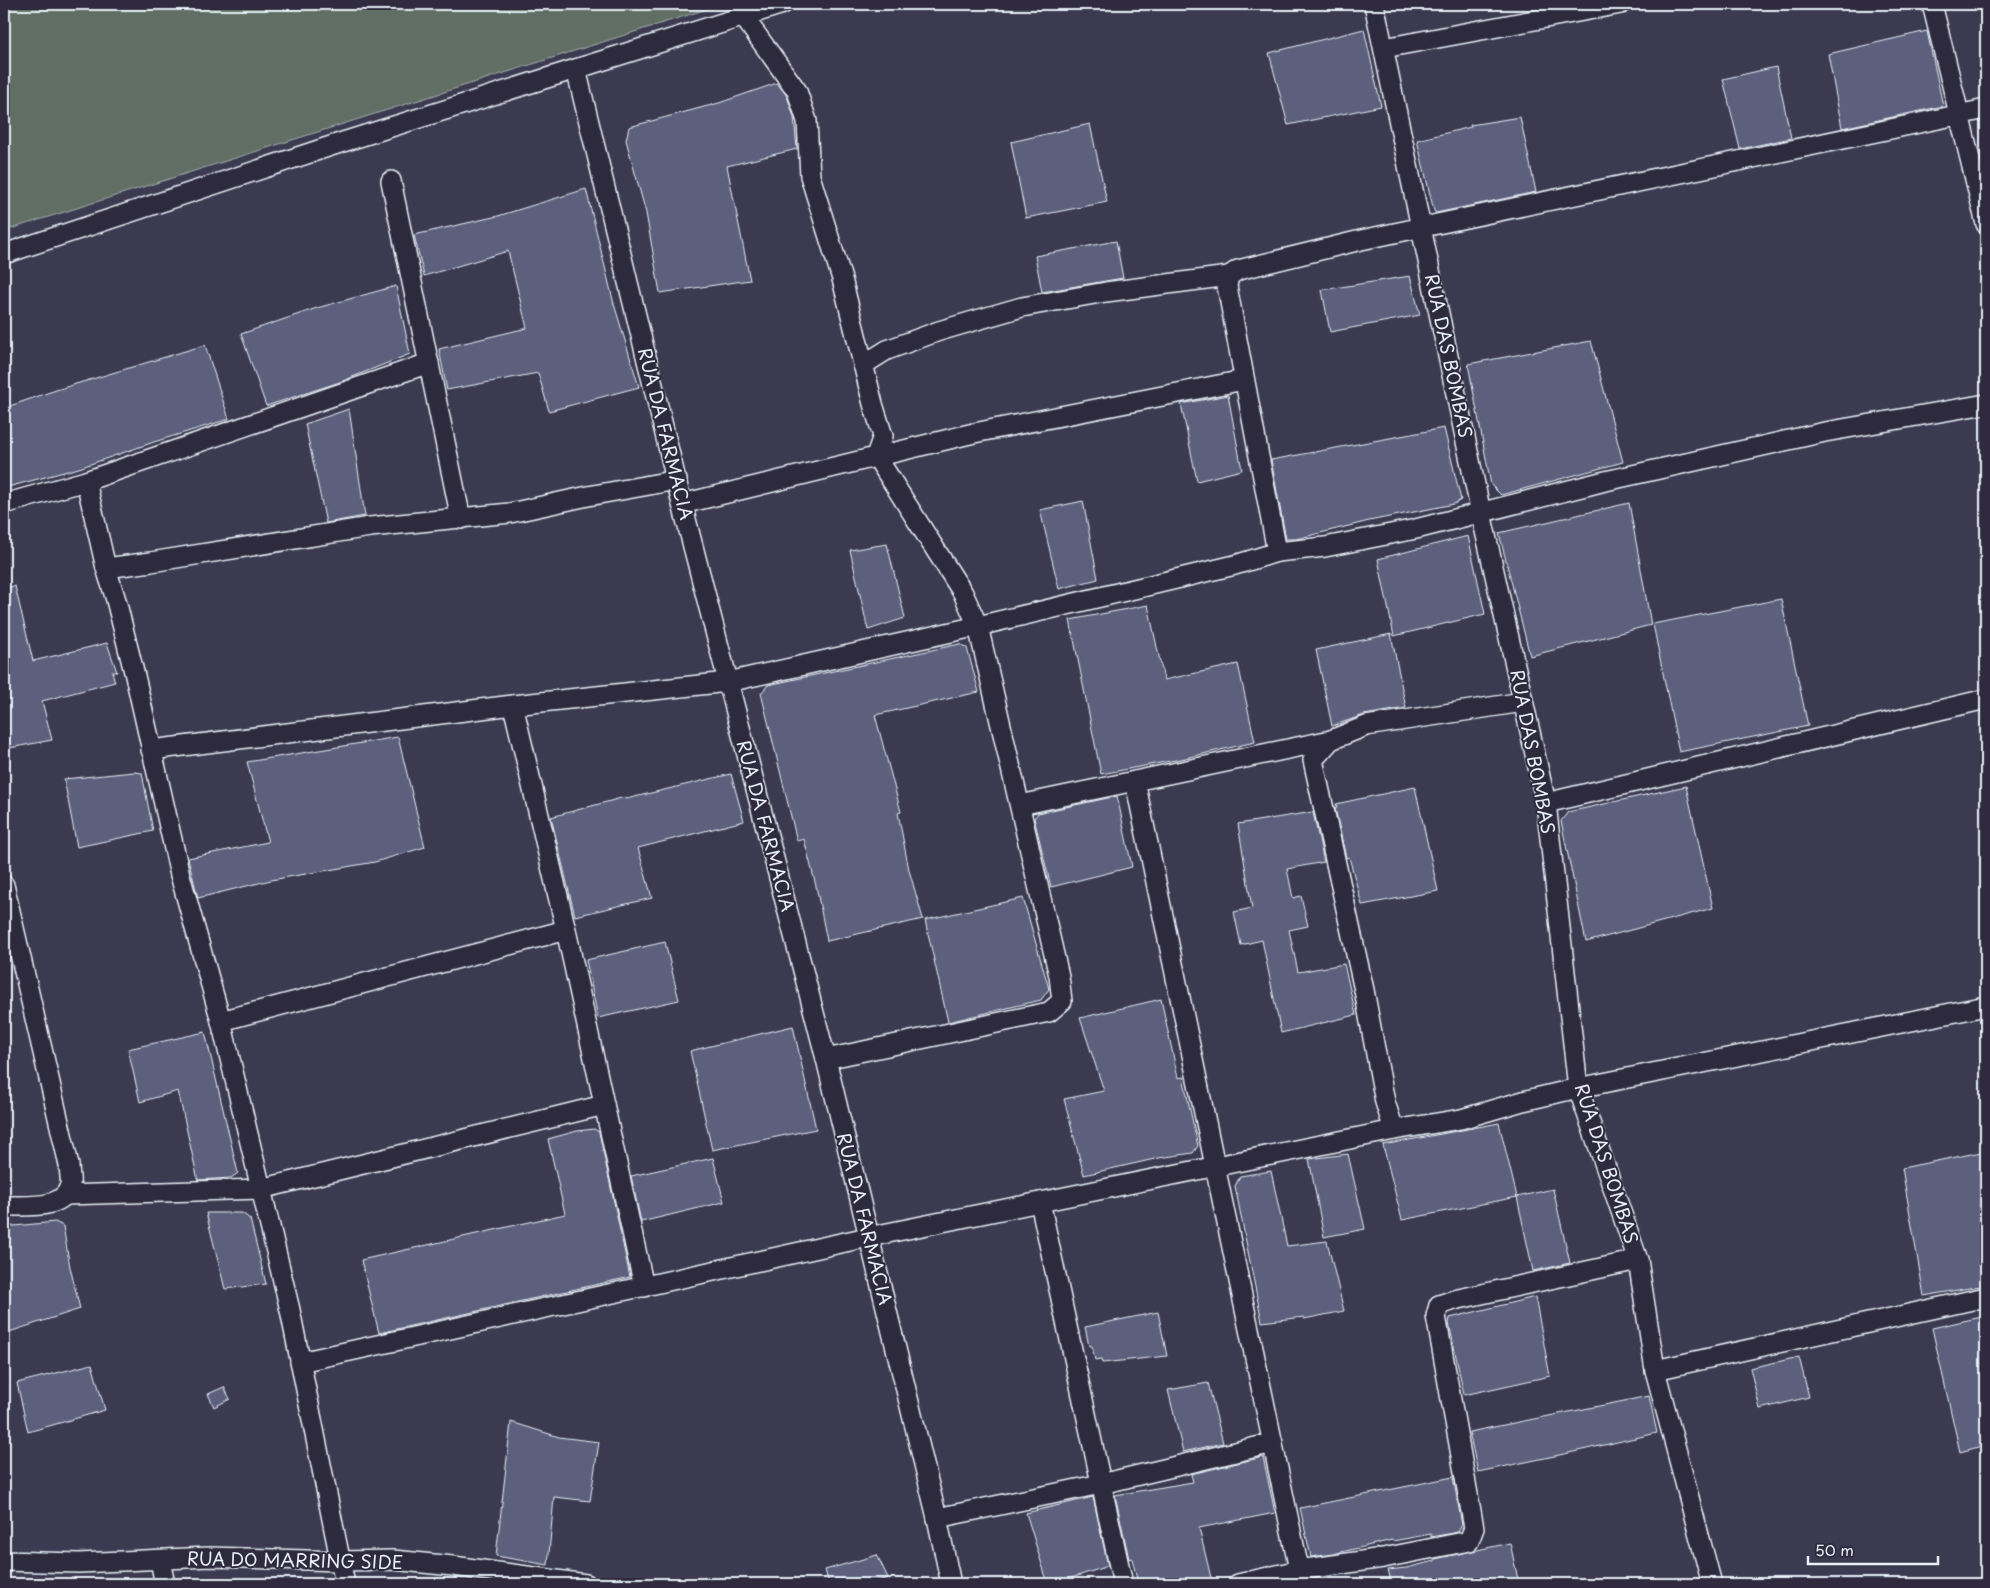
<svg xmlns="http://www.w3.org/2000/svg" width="1990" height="1588" font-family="'Playpen Sans',sans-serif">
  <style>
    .garden { fill: #606e64; stroke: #a4b0ae }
    .building { fill: #5b617d; stroke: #e8f1f8 }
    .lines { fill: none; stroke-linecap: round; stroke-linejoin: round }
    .minor-casing { stroke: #e8f1f8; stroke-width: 22 }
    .minor { stroke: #2f2a3d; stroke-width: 19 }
    .labels { text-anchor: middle; stroke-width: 4; stroke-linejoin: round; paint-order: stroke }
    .street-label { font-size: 18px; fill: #e8f1f8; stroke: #2f2a3d }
  </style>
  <rect width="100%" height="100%" fill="#3c3a50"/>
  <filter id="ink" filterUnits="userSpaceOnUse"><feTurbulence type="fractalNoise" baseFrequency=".02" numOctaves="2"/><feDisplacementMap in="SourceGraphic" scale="10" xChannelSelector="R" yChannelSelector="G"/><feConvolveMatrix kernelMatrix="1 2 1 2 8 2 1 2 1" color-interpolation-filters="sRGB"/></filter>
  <g filter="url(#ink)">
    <path class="garden" d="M4 4H723L4 231Z"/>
    <g class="building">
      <path d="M1364 29 1381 106 1288 125 1269 53Z"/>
      <path d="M1927 31 1943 106 1842 128 1828 54Z"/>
      <path d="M1776 67 1791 138 1740 149 1723 79Z"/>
      <path d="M777 83 787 96 794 117 797 149 727 166 750 280 660 293 646 213 626 140 629 127 719 103Z"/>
      <path d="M1520 117 1536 192 1436 213 1434 211 1417 140 1471 127 1470 125Z"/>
      <path d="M1090 124 1107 202 1026 218 1011 142Z"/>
      <path d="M586 189 614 304 639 387 549 411 538 373 447 390 439 349 527 328 508 251 424 276 414 235 498 216Z"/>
      <path d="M1116 241 1123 278 1042 292 1035 256Z"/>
      <path d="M1410 276 1420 315 1330 332 1322 290Z"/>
      <path d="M396 286 410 354 340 382 266 406 241 334 317 308Z"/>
      <path d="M1591 341 1623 462 1501 495 1491 485 1468 364Z"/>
      <path d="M205 345 229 419 154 442 79 468 4 488V408L56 390Z"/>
      <path d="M1228 395 1242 470 1197 481 1181 404Z"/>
      <path d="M349 409 365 516 326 523 305 424Z"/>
      <path d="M1444 428 1461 500 1454 504 1369 521 1296 539H1286L1271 460Z"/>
      <path d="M1083 501 1098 579 1059 589 1040 510Z"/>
      <path d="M1629 503 1651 625 1530 656 1499 533Z"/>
      <path d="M1468 536 1485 614 1394 636 1378 559Z"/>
      <path d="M887 544 905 618 868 630 850 550Z"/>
      <path d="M15 586 33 661 107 643 117 672H112L115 682 42 701 52 740 4 749V588Z"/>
      <path d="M1781 599 1808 726 1679 752 1653 624Z"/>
      <path d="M1148 605 1164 680 1238 664 1255 742 1181 759 1101 774 1070 620Z"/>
      <path d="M1391 634 1406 708 1364 715 1332 726 1316 650Z"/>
      <path d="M960 644 967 648 979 692 875 715 901 812 898 813 909 870 923 919 827 941 816 886 804 839 797 841 761 693 768 685Z"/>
      <path d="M398 737 425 847 375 862 271 880 198 898 188 858 268 842 247 762Z"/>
      <path d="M134 772 142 773 153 831 77 847 64 779Z"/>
      <path d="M731 774 744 821 638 848 652 898 575 916 551 817 625 797 626 799Z"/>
      <path d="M1686 786 1713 908 1586 942 1561 821 1568 812Z"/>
      <path d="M1415 787 1438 891 1362 905 1349 857 1346 858 1335 808H1337L1336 804Z"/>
      <path d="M1117 796 1132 867 1051 887 1034 818 1038 813Z"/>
      <path d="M1313 812 1324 862 1287 869 1293 898 1301 896 1308 926 1289 930 1298 972 1344 964 1356 1015 1281 1033 1262 940 1241 945 1234 912 1252 908 1238 824Z"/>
      <path d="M1023 898 1049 989 1041 1000 948 1022 925 920Z"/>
      <path d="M665 942 679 1000 598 1018 586 960Z"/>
      <path d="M1161 999 1178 1078 1183 1077 1198 1146 1193 1153 1159 1158 1084 1175 1064 1099 1104 1091 1080 1018Z"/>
      <path d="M793 1026 816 1129 712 1150 690 1051Z"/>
      <path d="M205 1032 238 1173 231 1178 198 1180 178 1091 140 1102 128 1049Z"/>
      <path d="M1499 1123 1517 1197 1402 1220 1383 1145Z"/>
      <path d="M594 1129 599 1132 630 1277 379 1333 361 1260 565 1214 548 1139 577 1131Z"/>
      <path d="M1986 1151V1285L1924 1296 1902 1168Z"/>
      <path d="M1348 1154 1365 1229 1324 1237 1309 1159Z"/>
      <path d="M713 1158 724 1202 641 1222 631 1176Z"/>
      <path d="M1271 1171 1287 1246 1327 1241 1344 1311 1304 1319V1317L1262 1322 1235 1186 1240 1176Z"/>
      <path d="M1553 1189 1570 1263 1533 1271 1517 1197Z"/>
      <path d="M206 1213H242L250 1219 266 1284 225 1289Z"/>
      <path d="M55 1222 63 1226 70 1267 80 1309 6 1333 4 1325V1227Z"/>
      <path d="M1535 1297 1550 1376 1464 1395 1449 1323 1450 1318Z"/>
      <path d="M1158 1312 1167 1356 1102 1363 1101 1359 1095 1360 1092 1346H1089L1085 1327Z"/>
      <path d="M1986 1316V1445L1960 1452 1932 1328Z"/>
      <path d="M1799 1357 1809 1397 1760 1409 1750 1368Z"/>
      <path d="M92 1364 105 1410 28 1432 17 1383Z"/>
      <path d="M1208 1383 1223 1443 1183 1452 1168 1390Z"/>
      <path d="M224 1387 230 1399 214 1407 208 1394Z"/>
      <path d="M1649 1396 1657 1433 1569 1453 1478 1472 1469 1432Z"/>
      <path d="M511 1422 559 1437 599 1442 590 1501 554 1497 548 1565 496 1556Z"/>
      <path d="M1263 1457 1275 1513 1199 1528 1212 1582 1195 1584H1138L1132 1558 1129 1559 1115 1495 1193 1482 1191 1474Z"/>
      <path d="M1453 1477 1462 1525 1458 1532 1431 1537V1534L1393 1541 1392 1540 1333 1554 1311 1557 1300 1508Z"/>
      <path d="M1093 1497 1108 1566 1053 1584H1048L1026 1513Z"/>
      <path d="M1510 1543 1519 1584H1392L1388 1570 1406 1568 1435 1561V1559Z"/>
      <path d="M877 1555 888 1578 867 1584H829L825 1570Z"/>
    </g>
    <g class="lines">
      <defs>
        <g id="minor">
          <path d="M1374 4 1481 513 1546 803 1578 1088 1638 1260 1655 1370 1712 1584"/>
          <path d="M1932 4 1986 224"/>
          <path d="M743 16 797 91 807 121 810 176 842 279 873 404 883 436 876 456 963 593 978 626 1235 565 1277 552"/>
          <path d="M1384 48 1621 4"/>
          <path d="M576 69 682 504 826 1059 937 1518 951 1584"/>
          <path d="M1986 109 1361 240 1238 270 1229 276 1227 286 1277 552 1325 547 1416 529 1601 482 1825 432 1986 404"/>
          <path d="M391 181 461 519"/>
          <path d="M4 254 343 142 783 4"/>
          <path d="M863 365 887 350 939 331 1022 307 1106 292 1229 276"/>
          <path d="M86 481 429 363"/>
          <path d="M4 504 86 481 106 568 116 600 136 680 180 875 221 1021 290 1310 345 1584"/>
          <path d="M682 504 974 433 1244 380"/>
          <path d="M106 568 151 562 370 527 510 513 588 496 677 480"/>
          <path d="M1523 702 1366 726 1331 740 1313 760 1364 990 1385 1102 1394 1130 1461 1119 1523 1101 1578 1088 1986 1006"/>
          <path d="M513 705 566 930 644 1287"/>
          <path d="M151 750 513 705 728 682 978 626 1059 976 1062 1001 1049 1012 826 1059"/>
          <path d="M1135 781 1302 1584"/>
          <path d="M1546 803 1986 699"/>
          <path d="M1020 805 1331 740"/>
          <path d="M4 885 69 1165C69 1171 71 1179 70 1185 64 1211 24 1205 4 1206"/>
          <path d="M221 1021 566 930"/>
          <path d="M65 1195 261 1189 604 1105"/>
          <path d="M1040 1202 1123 1584"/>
          <path d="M300 1362 868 1237 1394 1130"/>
          <path d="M1655 1370 1986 1297"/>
          <path d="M937 1518 1101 1484 1273 1443"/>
          <path d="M4 1561 79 1563 209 1557 340 1561 393 1560 453 1566 586 1584"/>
          <path d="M160 1561 165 1584"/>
          <path d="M1238 1584 1299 1570 1383 1558 1469 1541 1474 1528 1436 1316 1439 1305 1454 1300 1638 1260"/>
        </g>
      </defs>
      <use href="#minor" class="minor-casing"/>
      <use href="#minor" class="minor"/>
    </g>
  </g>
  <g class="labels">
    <g class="street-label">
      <text transform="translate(1448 356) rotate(78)" y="6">RUA DAS BOMBAS</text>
      <text transform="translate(665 434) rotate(76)" y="6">RUA DA FARMACIA</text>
      <text transform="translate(1532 752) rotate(79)" y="6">RUA DAS BOMBAS</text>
      <text transform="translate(765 826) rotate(75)" y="6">RUA DA FARMACIA</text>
      <text transform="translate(1606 1164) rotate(72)" y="6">RUA DAS BOMBAS</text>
      <text transform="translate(864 1219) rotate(76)" y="6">RUA DA FARMACIA</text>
      <text transform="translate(295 1561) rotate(1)" y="6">RUA DO MARRING SIDE</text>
    </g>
  </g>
  <rect width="1990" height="1588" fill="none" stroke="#2f2a3d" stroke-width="20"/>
  <rect x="10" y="10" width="1970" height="1568" fill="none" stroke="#e8f1f8" stroke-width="2" filter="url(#ink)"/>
  <path d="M1808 1556v8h130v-8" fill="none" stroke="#e8f1f8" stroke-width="2.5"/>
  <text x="1815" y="1556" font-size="15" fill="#e8f1f8" stroke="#2f2a3d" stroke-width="4" paint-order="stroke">50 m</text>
</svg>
